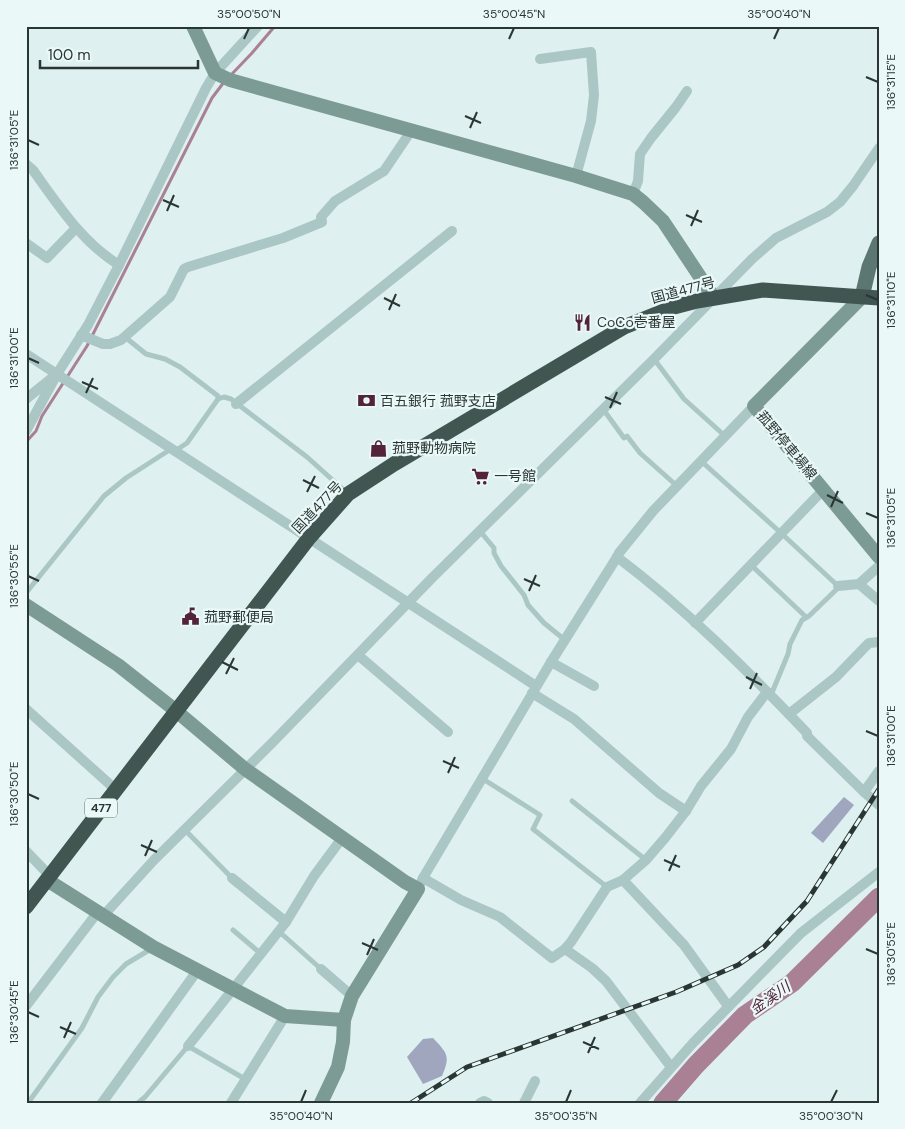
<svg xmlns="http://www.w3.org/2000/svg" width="905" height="1129" font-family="'DM Sans','Noto Sans JP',sans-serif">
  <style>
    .green { fill: #9fa6be }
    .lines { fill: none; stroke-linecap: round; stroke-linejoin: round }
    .stream { stroke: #aa8095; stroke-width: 3 }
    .river { stroke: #aa8095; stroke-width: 19 }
    .lane { stroke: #abc7c5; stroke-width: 5 }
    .street { stroke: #abc7c5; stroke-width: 10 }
    .secondary { stroke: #7d9b95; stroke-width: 14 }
    .primary { stroke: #5c7671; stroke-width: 15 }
    .highway { stroke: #425651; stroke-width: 15 }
    .rail-casing { stroke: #2a3633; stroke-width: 5 }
    .rail { stroke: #eaf8f8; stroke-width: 3; stroke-dasharray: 9; stroke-linecap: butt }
    .ticks { fill: none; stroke: #2a3633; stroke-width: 2 }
    .labels { text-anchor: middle; stroke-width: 4.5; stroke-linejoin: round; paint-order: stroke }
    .shield { fill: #eaf8f8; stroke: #64706e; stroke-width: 1 }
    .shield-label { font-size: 12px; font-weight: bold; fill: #2a3633 }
    .street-label { font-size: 14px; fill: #2a3633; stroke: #eaf8f8 }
    .poi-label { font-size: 14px; fill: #2a3633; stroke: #eaf8f8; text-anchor: start }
    .water-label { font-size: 15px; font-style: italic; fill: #53233a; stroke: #eaf8f8 }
    .neatline { fill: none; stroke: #2a3633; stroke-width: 2 }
    .ticks-label { font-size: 12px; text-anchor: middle; fill: #2a3633 }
  </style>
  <rect width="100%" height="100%" fill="#def0f0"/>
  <g class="green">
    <path d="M844 797 854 805 823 843 811 833Z"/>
    <path d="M433 1038C447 1053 451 1056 442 1076L423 1084 407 1057 423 1039Z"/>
  </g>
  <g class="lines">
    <g class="stream">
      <path d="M230 76 252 53 275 26"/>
      <path d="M26 442 36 431 42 416 87 346 212 98 224 82"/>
    </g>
    <path class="river" d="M663 1103 696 1065 745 1015 792 983 879 897"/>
    <g class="lane">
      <path d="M125 337 146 354 165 359 180 367 218 396V399"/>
      <path d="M654 359 684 399 725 436"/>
      <path d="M603 409 624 438 627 436 640 453 677 486"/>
      <path d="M175 451 187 443 218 399 224 397 231 399 307 457 346 492"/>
      <path d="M701 461 781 533 838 586"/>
      <path d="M480 531 494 548V553L501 566 524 595 528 605 544 623 565 640"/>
      <path d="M751 565 806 617"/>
      <path d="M26 593 104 496 126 478 171 449"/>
      <path d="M771 695 788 654 790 644 802 620 809 616 839 587"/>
      <path d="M483 779 540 815 533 829 607 887"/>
      <path d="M572 801 646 860"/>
      <path d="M185 830 232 878"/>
      <path d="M233 930 260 953"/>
      <path d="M278 933 283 935 321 969"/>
      <path d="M28 1103 82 1028 98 997 113 977 126 964 151 949"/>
      <path d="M138 1103 145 1097 188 1046 245 1079"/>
    </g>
    <g class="street">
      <path d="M540 59 591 52 594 95 591 121 576 176"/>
      <path d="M26 164 33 170C58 205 82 242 119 265"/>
      <path d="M633 194 638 181 640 154 651 138 676 107 687 91"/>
      <path d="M26 243 47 258 76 228"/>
      <path d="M81 335 103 344H110L121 340 170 297 184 269 188 267 283 238 322 222 321 217 335 201 384 171 411 131"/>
      <path d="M26 354 536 686"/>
      <path d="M26 399 52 378"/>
      <path d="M236 404 452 231"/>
      <path d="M26 431 57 374 88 325 119 265 206 88 215 73 258 26"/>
      <path d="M617 557C686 609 748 671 807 733V736L864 792 879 805"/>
      <path d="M859 584 879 601"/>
      <path d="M838 586 859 584 879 566"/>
      <path d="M695 623 824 489"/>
      <path d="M358 655 448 732"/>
      <path d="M551 662 594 686"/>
      <path d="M532 693 574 719 659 793 686 811"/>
      <path d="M26 709 115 789"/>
      <path d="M789 714 836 677 864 648 869 643 879 642"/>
      <path d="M864 792 879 771"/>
      <path d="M26 851 50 876"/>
      <path d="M232 878 286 922"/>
      <path d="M423 878 461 900 500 917 552 958 565 949 571 942 607 887 623 880 646 860 665 838 686 811 701 786 731 749 748 717 767 692"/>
      <path d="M623 880 684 945 728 1006"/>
      <path d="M418 889 423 878 551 662 617 557 619 553 653 511 754 406"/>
      <path d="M103 916 154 860 273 742 431 579 654 359 752 259 776 238 827 212 840 202 853 186 879 148"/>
      <path d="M565 949 592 968 606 981 671 1067"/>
      <path d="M321 969 352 996"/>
      <path d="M26 1006 97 913"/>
      <path d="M188 1046 286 922 314 876 342 838"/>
      <path d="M102 1103 197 971"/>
      <path d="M231 1103 285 1016"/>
      <path d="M480 1103 484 1101 488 1103"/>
      <path d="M524 1103 535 1081"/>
      <path d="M640 1103 693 1043 801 933 879 872"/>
    </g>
    <g class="secondary">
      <path d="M193 26 215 73 230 80 576 176 633 194 643 202 663 221 714 298"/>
      <path d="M862 297 754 406 879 557"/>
      <path d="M26 605 118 665 175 710 245 769 405 882 418 889 352 996 344 1020 343 1042 338 1067 321 1103"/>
      <path d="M47 880 153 947 285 1016 344 1020"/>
    </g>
    <path class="primary" d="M862 297 869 267 879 243"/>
    <path class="highway" d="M26 907 309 538 348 494 394 464 624 327 674 307 697 301 763 290 879 298"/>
    <defs>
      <path id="rail" d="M411 1103 467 1067 676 992 738 965 764 947 807 901 879 789"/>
    </defs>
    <use href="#rail" class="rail-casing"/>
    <use href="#rail" class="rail"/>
  </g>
  <path class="ticks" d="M244 39 249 28M509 39 514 28M774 39 779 28M866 77 878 82M465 116 481 123M470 128 477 112M28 140 39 145M163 200 179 207M167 211 174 195M686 215 702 222M691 226 698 210M866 295 878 300M384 298 400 306M389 310 396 294M28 358 39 363M82 382 98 389M86 393 93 378M605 397 621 404M610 408 617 392M303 480 319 488M307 492 315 476M827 495 843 503M831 507 838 491M866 513 878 518M28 576 39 581M524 579 540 586M529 591 536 575M222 662 238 670M226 674 234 658M746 677 762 685M750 689 757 673M866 731 878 736M443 761 459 768M448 773 455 757M28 794 39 799M141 845 157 852M145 856 152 840M664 860 680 867M669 871 676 855M362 943 378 950M866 949 878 954M367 955 374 939M28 1012 39 1017M60 1027 76 1034M64 1038 71 1022M583 1042 599 1049M588 1053 595 1037M301 1102 306 1090M566 1102 571 1090M831 1102 837 1090"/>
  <defs>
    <symbol id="restaurant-bare" viewBox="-9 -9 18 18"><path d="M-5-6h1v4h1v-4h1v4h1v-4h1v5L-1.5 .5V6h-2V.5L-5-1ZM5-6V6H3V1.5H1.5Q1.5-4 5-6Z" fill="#53233a" stroke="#eaf8f8" stroke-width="2.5" paint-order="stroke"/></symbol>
    <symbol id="bank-bare" viewBox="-9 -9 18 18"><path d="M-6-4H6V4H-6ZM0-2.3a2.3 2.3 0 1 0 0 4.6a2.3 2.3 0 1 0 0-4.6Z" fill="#53233a" stroke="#eaf8f8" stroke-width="2.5" paint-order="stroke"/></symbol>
    <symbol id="shop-bare" viewBox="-9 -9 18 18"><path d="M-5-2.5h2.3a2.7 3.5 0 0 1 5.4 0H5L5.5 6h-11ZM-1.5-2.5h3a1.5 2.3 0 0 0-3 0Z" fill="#53233a" stroke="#eaf8f8" stroke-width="2.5" paint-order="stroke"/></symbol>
    <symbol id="supermarket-bare" viewBox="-9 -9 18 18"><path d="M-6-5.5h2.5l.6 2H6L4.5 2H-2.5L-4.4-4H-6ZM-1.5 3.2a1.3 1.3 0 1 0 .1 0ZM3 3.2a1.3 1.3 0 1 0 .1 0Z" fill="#53233a" stroke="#eaf8f8" stroke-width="2.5" paint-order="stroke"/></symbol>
    <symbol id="civic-bare" viewBox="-9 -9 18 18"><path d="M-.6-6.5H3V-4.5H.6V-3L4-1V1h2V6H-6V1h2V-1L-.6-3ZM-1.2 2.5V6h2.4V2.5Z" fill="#53233a" stroke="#eaf8f8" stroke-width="2.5" paint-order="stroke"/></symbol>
  </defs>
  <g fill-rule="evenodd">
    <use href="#restaurant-bare" x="570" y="310" width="25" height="25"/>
    <use href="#bank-bare" x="354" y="388" width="25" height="25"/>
    <use href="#shop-bare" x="366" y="436" width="25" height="25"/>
    <use href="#supermarket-bare" x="468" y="464" width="25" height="25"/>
    <use href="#civic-bare" x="178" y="604" width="25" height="25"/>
  </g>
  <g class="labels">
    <rect class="shield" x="85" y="798.5" width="32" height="19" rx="4"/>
    <g class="shield-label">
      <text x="101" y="812">477</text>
    </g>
    <g class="street-label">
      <text transform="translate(683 290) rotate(-15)" y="5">国道477号</text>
      <text transform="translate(787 445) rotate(50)" y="5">菰野停車場線</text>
      <text transform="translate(317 507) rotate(-47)" y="5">国道477号</text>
    </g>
    <g class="poi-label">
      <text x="597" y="327">CoCo壱番屋</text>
      <text x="380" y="406">百五銀行 菰野支店</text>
      <text x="392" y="453">菰野動物病院</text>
      <text x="494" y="481">一号館</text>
      <text x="204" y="622">菰野郵便局</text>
    </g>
    <g class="water-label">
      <text transform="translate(770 998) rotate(-35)" y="5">金溪川</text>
    </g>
  </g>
  <rect width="905" height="1129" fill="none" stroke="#eaf8f8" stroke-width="55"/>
  <path d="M40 60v8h158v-8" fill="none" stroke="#2a3633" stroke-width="2.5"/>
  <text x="48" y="60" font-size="15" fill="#2a3633" stroke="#eaf8f8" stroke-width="4" paint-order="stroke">100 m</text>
  <rect x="28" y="28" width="850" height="1074" class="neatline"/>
  <g class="ticks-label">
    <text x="249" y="18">35°00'50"N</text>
    <text x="514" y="18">35°00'45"N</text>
    <text x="779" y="18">35°00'40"N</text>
    <text transform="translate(891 82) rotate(-90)" y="4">136°31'15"E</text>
    <text transform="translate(14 140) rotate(-90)" y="4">136°31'05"E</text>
    <text transform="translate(891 300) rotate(-90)" y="4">136°31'10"E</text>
    <text transform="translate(14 358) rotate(-90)" y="4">136°31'00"E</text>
    <text transform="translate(891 518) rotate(-90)" y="4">136°31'05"E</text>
    <text transform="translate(14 576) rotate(-90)" y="4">136°30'55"E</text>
    <text transform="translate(891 736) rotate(-90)" y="4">136°31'00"E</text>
    <text transform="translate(14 794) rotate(-90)" y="4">136°30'50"E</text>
    <text transform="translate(891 954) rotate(-90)" y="4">136°30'55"E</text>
    <text transform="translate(14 1012) rotate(-90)" y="4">136°30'45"E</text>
    <text x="301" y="1120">35°00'40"N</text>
    <text x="566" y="1120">35°00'35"N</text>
    <text x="831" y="1120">35°00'30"N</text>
  </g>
</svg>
